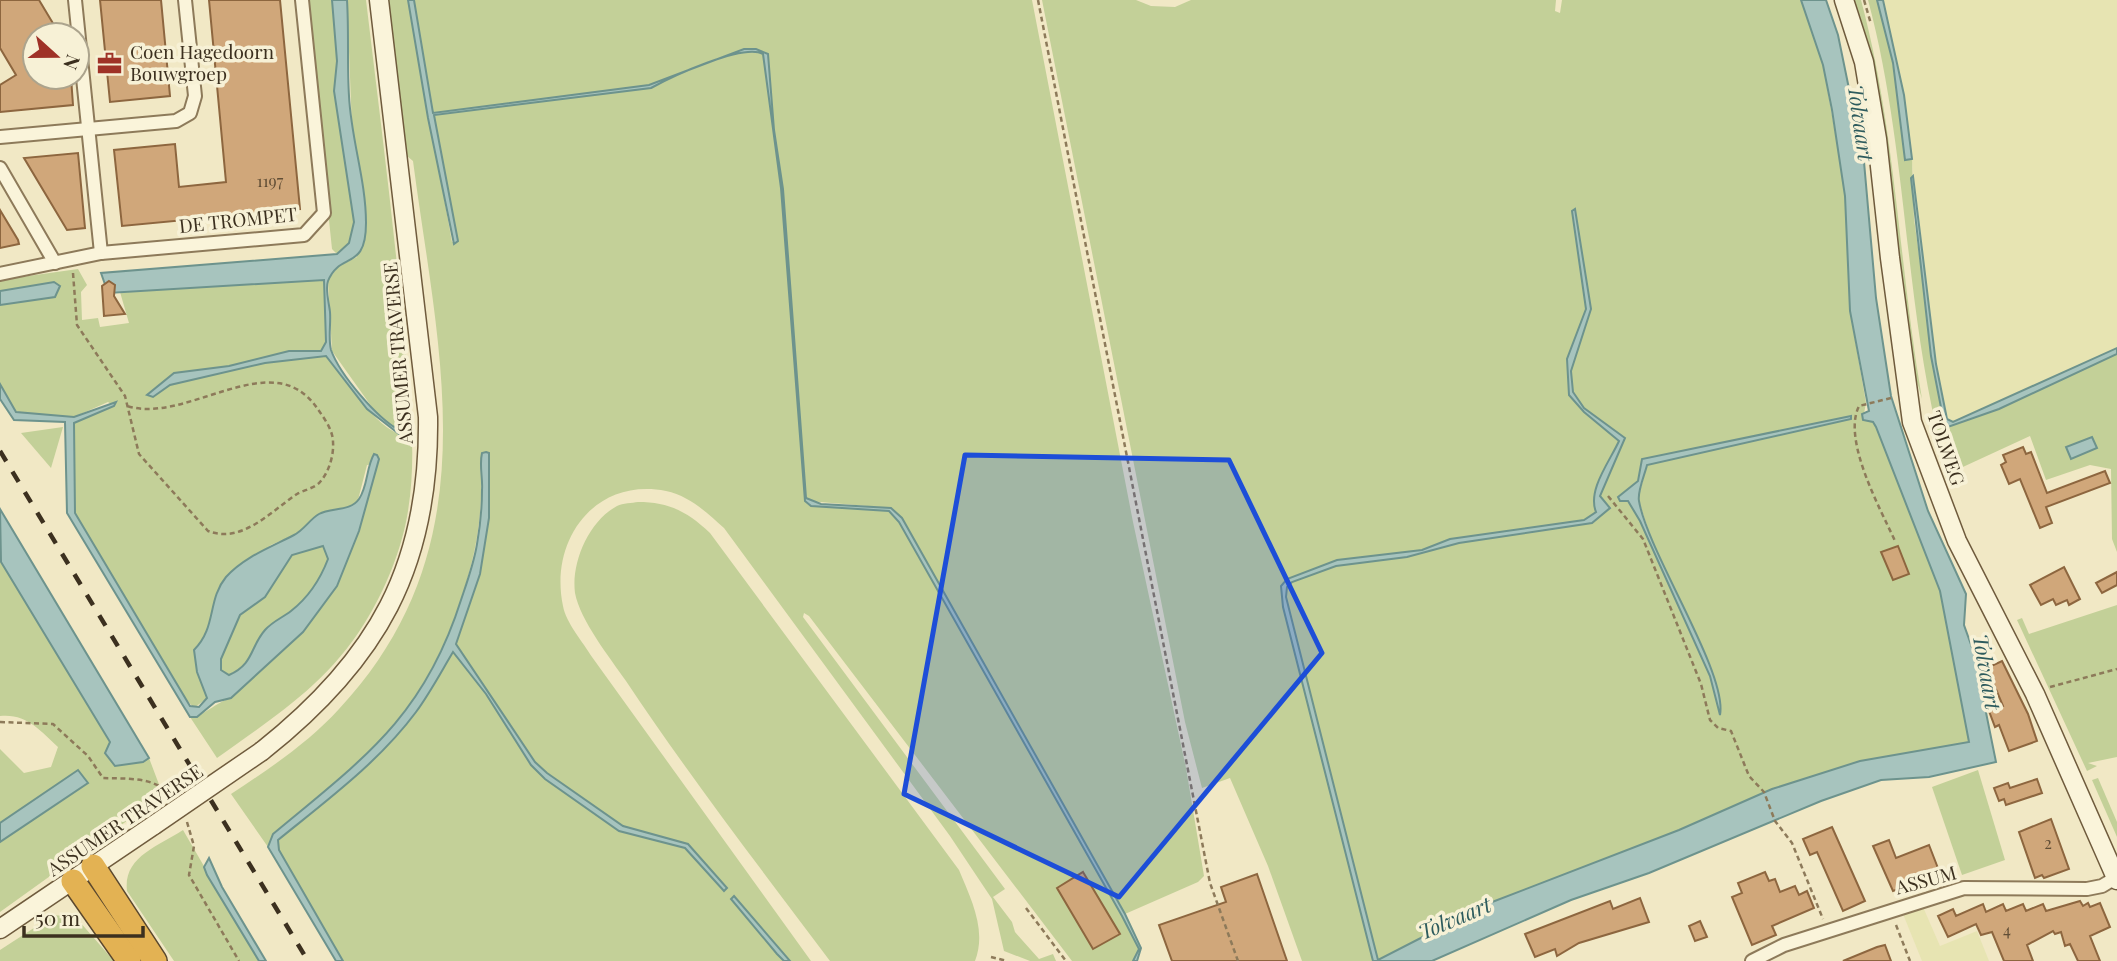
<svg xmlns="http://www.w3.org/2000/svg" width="2117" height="961" font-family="'Playfair Display',serif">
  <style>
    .farmland { fill: #e7e4b2 }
    .green { fill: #c3d098; fill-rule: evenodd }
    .water { fill: #a7c4be; stroke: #6d938d; stroke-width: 2; fill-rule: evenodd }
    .building { fill: #d0a77a; stroke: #8d663f; stroke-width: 2 }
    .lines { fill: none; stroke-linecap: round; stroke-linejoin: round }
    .street-casing { stroke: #8d7a5a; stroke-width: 16 }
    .secondary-casing { stroke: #6f5b3d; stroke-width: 21 }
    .highway-casing { stroke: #5b482e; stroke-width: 26 }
    .path { stroke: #8d7a5a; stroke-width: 2.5; stroke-dasharray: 5 3.5; stroke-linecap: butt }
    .street { stroke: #faf4da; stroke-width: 12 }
    .secondary { stroke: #faf4da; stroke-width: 18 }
    .highway { stroke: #e3b253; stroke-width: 23 }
    .rail { stroke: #3c301f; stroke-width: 4.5; stroke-dasharray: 12 12; stroke-linecap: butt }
    .secondary-bridge-casing { stroke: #6f5b3d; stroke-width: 21; stroke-linecap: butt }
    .secondary-bridge { stroke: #faf4da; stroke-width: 18 }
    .marked { fill: #1d4ed8; fill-opacity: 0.2; stroke: #1d4ed8; stroke-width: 5; stroke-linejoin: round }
    .labels { text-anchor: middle; stroke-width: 7; stroke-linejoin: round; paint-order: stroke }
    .number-label { font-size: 16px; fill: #614e36 }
    .poi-label { font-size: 19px; fill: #3c301f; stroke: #f7f1d6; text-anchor: start }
    .street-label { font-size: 19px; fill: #3c301f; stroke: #f7f1d6 }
    .water-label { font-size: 21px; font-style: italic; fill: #2d5b5d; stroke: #f7f1d6 }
  </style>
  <rect width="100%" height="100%" fill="#f1e8c5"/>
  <g class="farmland">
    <path d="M1883 0H2117V348L1950 428 1936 364 1904 95Z"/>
    <path d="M1923 907 1940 946 1977 931 1989 961H1922L1903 914Z"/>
  </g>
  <g class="green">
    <path d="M306 0H332L337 61 334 91 354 222 349 243 337 254 332 249Z"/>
    <path d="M347 0H366C379 109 393 217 403 326 408 387 418 449 408 511 402 549 385 591 364 624 326 685 274 717 217 758L190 717C203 717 216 702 231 698L359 531 376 464 367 465 358 500 350 507 319 514 296 534 271 545 226 578 212 612 197 672 207 698 194 708 184 697 75 513 74 423 114 406 108 402 74 417 16 412 0 384V305L50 283 0 291V280L78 269 87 285 81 292 82 320 98 318 100 327 129 323 120 292 324 280 326 342 321 351H289L229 366 175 373 148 393 153 397 170 385 265 363 326 356C354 378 364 419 399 434V430L379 417 332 351 328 280 339 266 357 257Z"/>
    <path d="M386 0H408L452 242 458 241 433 115 651 88C672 77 742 43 763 54L781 188 805 501 812 506 889 511 899 522 1122 916 1139 949 1133 961H1072L809 616 804 613 803 617 1005 889 993 897 1012 922 1015 932 1039 959 1053 954 1056 961H1030L1004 951 992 899 950 836 724 528C707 513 690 496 666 491 595 477 549 540 563 606 566 623 583 642 592 657L811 961H790L734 896 731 899 784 961H343L278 850V840C352 782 406 734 453 652L486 694 531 765 619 831 685 847 697 859 688 844 623 826 547 773 535 762 456 644 480 574 489 518 480 462C484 508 477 550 463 593 425 713 368 757 273 834L268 847 231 794C269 769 308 743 339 709 491 546 439 358 413 161L407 156Z"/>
    <path d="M414 0H1032L1133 522 1186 768 1204 876 1198 882 1125 914 902 518 891 508 808 501 806 498 783 189 774 130 768 54 756 49 728 55 649 85 433 113Z"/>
    <path d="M1042 0H1136L1151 6 1175 7 1191 0H1556L1555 11 1560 13 1562 0H1801L1823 65 1839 155 1845 196 1850 311 1866 403 1863 419 1873 422 1876 427 1940 591 1969 742 1860 761 1772 789 1679 830 1487 904 1378 961H1302L1268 866 1230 778 1202 788 1185 722ZM1851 417 1647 465 1638 499 1652 540 1712 673 1720 713 1710 676 1640 521 1628 500 1618 497 1638 481 1643 459Z"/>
    <path d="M1853 0H1861C1896 130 1899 267 1922 399L1913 368 1869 50Z"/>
    <path d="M1868 0H1877C1893 52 1900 105 1905 159H1912L1914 219 1943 425 1945 428 2117 348V552L2112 539 2111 469 2090 465 2046 480 2030 436 1952 472 1950 429 1937 431C1904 289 1906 141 1868 0Z"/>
    <path d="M63 427 51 468 21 433Z"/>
    <path d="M638 502C669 502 688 512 710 533L959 870C971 899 987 930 975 961H830C761 869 690 777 626 681 610 658 580 620 575 593 571 562 589 521 617 506 623 503 632 503 638 502Z"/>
    <path d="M0 538 2 562 110 743 105 753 142 762 149 758 163 795 0 912V749L24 773 51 767 58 747C41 731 26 713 0 716Z"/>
    <path d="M323 545 328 559C320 580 309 597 291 611 282 618 273 621 265 630 250 647 254 664 228 675L221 670V659L240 615 265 597 292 555Z"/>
    <path d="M2117 605V757L2088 763 2097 766 2087 771 2017 620 2022 618 2029 634Z"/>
    <path d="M1978 770 2005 860 1962 875 1932 787Z"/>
    <path d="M2098 778 2117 822V837L2092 780Z"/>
    <path d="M183 830 259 961H174L127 891C123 857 157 847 183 830Z"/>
    <path d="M54 915 72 917 79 921 114 961H0V950Z"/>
  </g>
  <g class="water">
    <path d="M332 0H347C349 32 347 64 349 96 351 139 366 180 366 223 366 272 340 251 328 281 325 289 329 303 330 312 331 325 328 338 331 350 340 375 377 418 399 430V434L367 409 326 356 265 363 170 385 153 397 147 395 174 373 229 366 289 351H321L326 342 324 280 108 293 101 273 337 254 349 243 354 222 334 91 337 61Z"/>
    <path d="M408 0H414L433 113 649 85 744 49H756L768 54 774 130 783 189 806 498 821 504 891 508 902 518 1125 914 1141 948 1137 961H1133L1139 949 1122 916 899 522 889 511 811 506 805 501 781 188 763 54C743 43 671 77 651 88L434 115 458 241 454 244 428 118Z"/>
    <path d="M1801 0H1826L1838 35 1864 162 1876 298 1891 396 1928 511 1966 594 1964 625 1974 653 1996 762 1929 777 1881 780 1821 801 1649 873 1571 900 1432 961H1373L1283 607 1281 586 1287 579 1337 560 1422 550 1450 539 1584 520 1596 512C1587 490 1610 461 1619 441L1584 412 1569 395 1567 359 1586 309 1572 211 1575 209 1591 309 1571 371 1573 392 1584 408 1625 438 1600 496 1610 508 1592 523 1459 543 1407 557 1336 566 1292 582 1287 587 1286 597 1378 960 1487 904 1679 830 1772 789 1860 761 1969 742 1940 591 1876 427 1873 422 1863 420 1862 414 1869 411 1850 311 1845 196 1832 110 1823 65Z"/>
    <path d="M1877 0H1883L1904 95 1912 159 1905 160 1893 63Z"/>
    <path d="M1913 176 1936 364 1947 419 1953 422 2117 348V354L1999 409 1945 428 1931 356 1911 178Z"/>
    <path d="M54 282 60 286 55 297 0 305V291Z"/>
    <path d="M0 384 16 412 74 417 116 402 114 406 74 423 75 513 190 706 199 707 207 698 197 672 194 650C217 627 207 600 226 577 244 557 271 547 294 535 304 530 310 519 319 514 331 507 350 512 359 499 368 486 366 468 374 454L377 455 379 459 359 531 337 586 303 632 231 698 215 702 197 717H190L67 513 65 422 14 420 0 399ZM323 546 328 559C320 580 309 597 291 611 282 618 273 621 265 630 250 647 254 664 229 675L221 670V659L240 615 265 597 292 555Z"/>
    <path d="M1851 416V419L1647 465C1645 474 1637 492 1639 501 1648 553 1728 673 1720 715L1710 676 1640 521 1628 501H1620L1618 497 1638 481 1642 459Z"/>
    <path d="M2092 437 2097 448 2071 459 2066 447Z"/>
    <path d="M486 452 489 453V518L480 574 456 644 535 762 547 773 623 826 688 844 727 888 724 891 685 848 619 831 545 779 531 765 486 694 453 652C441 672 430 693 416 712 379 762 326 801 278 840L279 850 343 961H336L268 847 273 834C363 759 424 717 461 600 467 582 474 563 477 544 480 527 482 508 482 490 483 478 479 466 482 453Z"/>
    <path d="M0 509 149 758 143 762 115 766 105 753 110 742 1 562Z"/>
    <path d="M78 770 88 783 0 842V823Z"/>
    <path d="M209 858 222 887 266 961H259L207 875 204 867Z"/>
    <path d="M734 896 790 961H784L777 954 731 899Z"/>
  </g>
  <g class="building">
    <path d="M0 0H39L60 35H35V77H71L73 105 0 112V85L16 75 0 48Z"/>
    <path d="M100 0H161L170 96 110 102Z"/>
    <path d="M209 0H280L300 209 122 226 114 150 175 144 179 187 226 182Z"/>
    <path d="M78 153 85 228 67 230 24 158Z"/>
    <path d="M0 210 18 240 19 244 0 248Z"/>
    <path d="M109 281 115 285 114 296 125 314 104 316 102 286Z"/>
    <path d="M2023 447 2026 454 2031 452 2047 493 2105 471 2110 483 2046 507 2052 523 2040 528 2020 479 2009 484 2001 465 2006 462 2003 455Z"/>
    <path d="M1898 546 1909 574 1893 580 1881 552Z"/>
    <path d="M2064 567 2080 599 2069 605 2067 600 2056 605 2053 599 2041 605 2030 585Z"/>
    <path d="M2117 572V585L2102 593 2096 583Z"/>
    <path d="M2002 661 2028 714 2037 741 2009 751 1999 725 1995 727 1989 711 2003 706 1987 668Z"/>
    <path d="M2037 779 2042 793 2006 805 2004 799 1999 801 1994 788 2008 783 2010 788Z"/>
    <path d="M2051 819 2069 869 2044 878 2042 875 2035 878 2019 832Z"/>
    <path d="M1832 827 1865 901 1843 911 1817 852 1810 855 1803 839Z"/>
    <path d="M1889 840 1896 858 1929 845 1941 876 1937 877 1939 881 1922 888 1920 881 1893 891 1873 846Z"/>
    <path d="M1083 872 1120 934 1093 949 1057 888Z"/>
    <path d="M1765 872 1769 881 1775 879 1780 892 1795 886 1799 895 1807 891 1814 908 1772 926 1776 935 1752 945 1732 897 1742 893 1738 883Z"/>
    <path d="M1257 874 1287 961H1172L1159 925 1226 902 1221 887Z"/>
    <path d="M1640 898 1649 922 1579 943 1557 956 1555 949 1535 957 1525 934 1610 901 1613 909Z"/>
    <path d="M2080 901 2083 906 2088 903 2090 907 2100 903 2110 927 2090 936 2100 961H2078L2070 944 2065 946 2061 932 2055 934 2053 931 2027 945 2033 961H2004L1992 932 1981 935 1976 924 1948 937 1938 916 1953 909 1956 916 1983 904 1986 912 2003 904 2006 911 2023 904 2026 911 2043 904 2046 911Z"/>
    <path d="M1700 921 1707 937 1695 941 1689 926Z"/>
    <path d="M1885 945 1891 961H1843L1877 947Z"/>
  </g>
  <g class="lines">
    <defs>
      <g id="street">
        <path d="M75 0 101 253"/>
        <path d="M0 137 176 121 190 113 195 96 185 0"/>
        <path d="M0 168 55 263"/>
        <path d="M0 274 101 253 304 235 324 213 302 0"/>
        <path d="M1752 961 1784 945 1964 888 2087 889 2102 886 2117 877"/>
      </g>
      <g id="secondary">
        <path d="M1844 0 1864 62 1877 139 1890 258 1912 422 1957 541 2035 694 2117 880"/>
        <path d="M262 751C377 660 430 567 428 417L379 0"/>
        <path d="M0 929 154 825"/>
      </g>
      <g id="highway">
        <path d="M93 866 155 961"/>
        <path d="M73 881 129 961"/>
      </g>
    </defs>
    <use href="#street" class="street-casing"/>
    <use href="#secondary" class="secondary-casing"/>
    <use href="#highway" class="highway-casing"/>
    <g class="path">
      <path d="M1038 0 1210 883 1238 961"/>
      <path d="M1864 0 1871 24"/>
      <path d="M73 273 77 325 125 396 139 454 208 531C242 544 270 512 297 494 304 490 315 488 320 482 329 472 334 455 333 442 333 430 324 418 317 408 272 343 188 425 127 406"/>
      <path d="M1891 398 1859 406C1842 440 1880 508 1895 541"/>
      <path d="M1608 496 1643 539 1701 684 1710 720 1718 728 1731 731 1749 776 1764 792 1775 821 1792 843 1823 919"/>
      <path d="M2050 687 2117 669"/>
      <path d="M0 722 53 724 88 756 103 778C124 779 157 776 170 796"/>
      <path d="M187 822 194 846 189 875 239 961"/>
      <path d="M1026 908 1066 961"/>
      <path d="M1896 925 1910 961"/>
      <path d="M991 957 1007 961"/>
    </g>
    <use href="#street" class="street"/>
    <use href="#secondary" class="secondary"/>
    <use href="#highway" class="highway"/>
    <path class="rail" d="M0 451 308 961"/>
    <defs>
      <path id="secondary-bridge" d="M154 825 262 751"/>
    </defs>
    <use href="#secondary-bridge" class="secondary-bridge-casing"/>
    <use href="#secondary-bridge" class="secondary-bridge"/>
  </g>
  <path class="marked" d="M965 455 1229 460 1322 653 1119 897 904 794Z"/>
  <defs>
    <symbol id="office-bare" viewBox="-9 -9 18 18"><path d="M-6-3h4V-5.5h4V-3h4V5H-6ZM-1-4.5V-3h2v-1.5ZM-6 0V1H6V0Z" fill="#9f3227" stroke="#f7f1d6" stroke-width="2.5" paint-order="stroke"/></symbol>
  </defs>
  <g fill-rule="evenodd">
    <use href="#office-bare" x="92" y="46" width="35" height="35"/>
  </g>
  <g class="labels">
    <g class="number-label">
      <text x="270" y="187">1197</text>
      <text x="2048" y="849">2</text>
      <text x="2007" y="936">4</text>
    </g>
    <g class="poi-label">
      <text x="130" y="59">Coen Hagedoorn<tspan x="130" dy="22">Bouwgroep</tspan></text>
    </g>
    <g class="street-label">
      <text transform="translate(238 220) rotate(-6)" y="7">DE TROMPET</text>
      <text transform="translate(398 353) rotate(-95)" y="7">ASSUMER TRAVERSE</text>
      <text transform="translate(1946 448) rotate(71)" y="7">TOLWEG</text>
      <text transform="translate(125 820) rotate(-34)" y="7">ASSUMER TRAVERSE</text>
      <text transform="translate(1926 880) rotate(-15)" y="7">ASSUM</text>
    </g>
    <g class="water-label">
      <text transform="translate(1860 123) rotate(82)" y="7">Tolvaart</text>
      <text transform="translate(1986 672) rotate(80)" y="7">Tolvaart</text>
      <text transform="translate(1455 919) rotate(-23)" y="7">Tolvaart</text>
    </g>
  </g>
  <g transform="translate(56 56) rotate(111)"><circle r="33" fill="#f7f1d6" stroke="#aca48d" stroke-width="2"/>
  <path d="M0-5L12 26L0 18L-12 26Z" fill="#9f3227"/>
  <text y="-10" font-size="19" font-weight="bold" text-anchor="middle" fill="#3c301f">N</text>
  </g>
  <path d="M24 926v10h119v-10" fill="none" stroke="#3c301f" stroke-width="3.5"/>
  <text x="35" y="926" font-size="21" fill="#3c301f" stroke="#f7f1d6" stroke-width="5" paint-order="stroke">50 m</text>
</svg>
